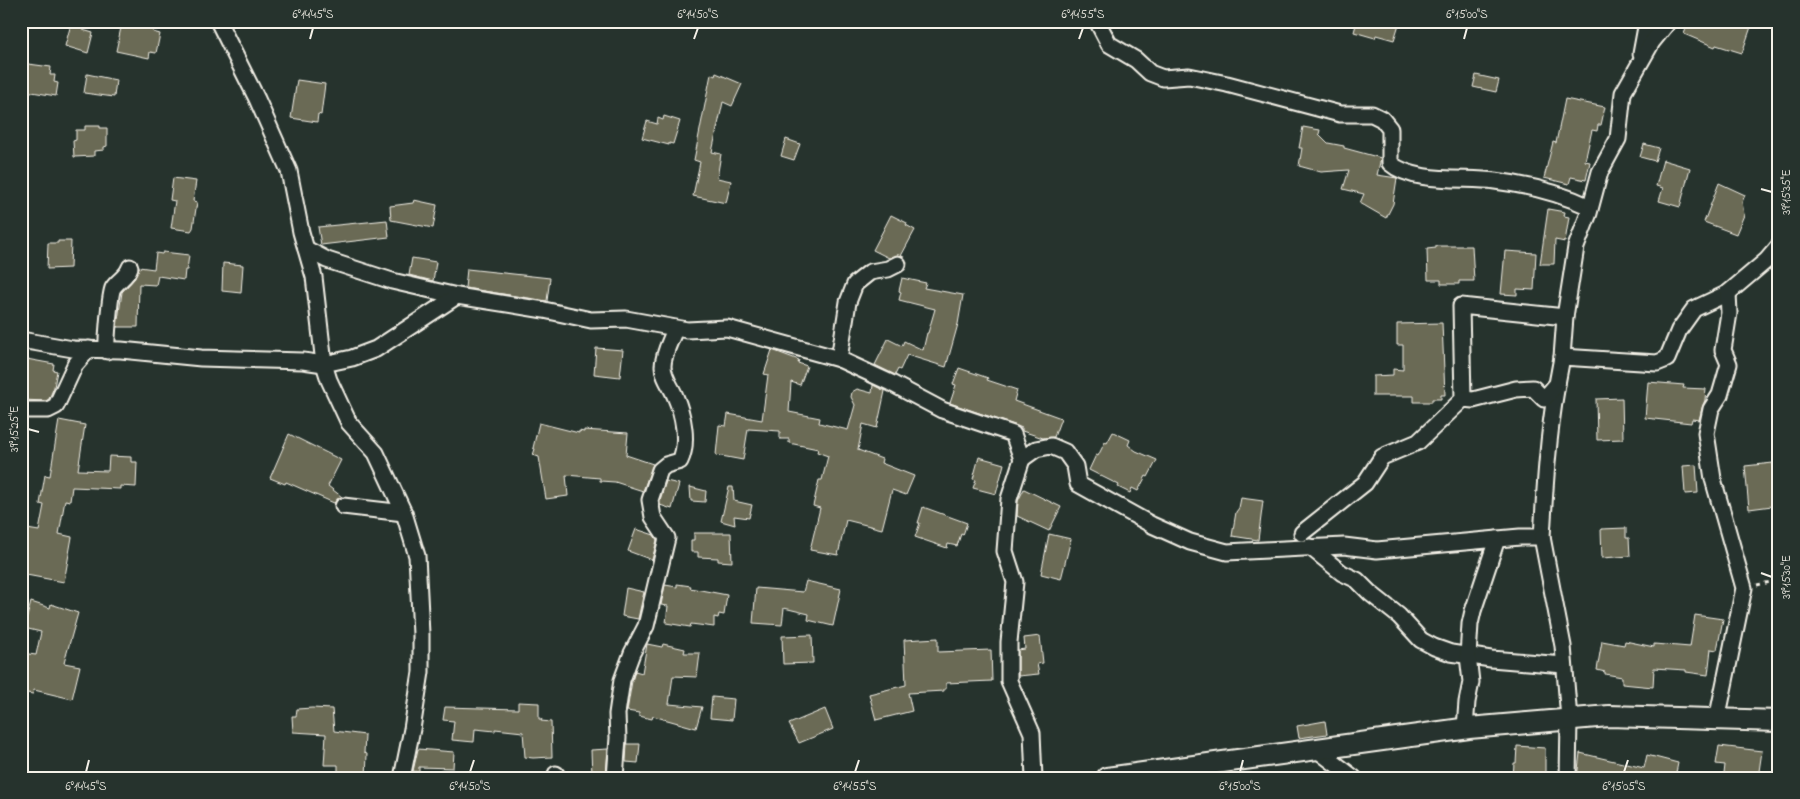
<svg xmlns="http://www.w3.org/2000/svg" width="1800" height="799" font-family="'Indie Flower',sans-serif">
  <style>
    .building { fill: #6b6b55; stroke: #f4f1e8 }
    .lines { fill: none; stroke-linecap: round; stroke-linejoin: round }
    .minor-casing { stroke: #f4f1e8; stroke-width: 19 }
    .major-casing { stroke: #f4f1e8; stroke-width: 24 }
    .path { stroke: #f4f1e8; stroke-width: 3; stroke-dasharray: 4 4; stroke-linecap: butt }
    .minor { stroke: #26332d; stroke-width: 15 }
    .major { stroke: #26332d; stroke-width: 20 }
    .ticks { fill: none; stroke: #f4f1e8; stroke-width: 2 }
    .neatline { fill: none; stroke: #f4f1e8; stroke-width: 2 }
    .ticks-label { font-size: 12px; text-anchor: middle; fill: #f4f1e8 }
  </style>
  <rect width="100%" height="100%" fill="#26332d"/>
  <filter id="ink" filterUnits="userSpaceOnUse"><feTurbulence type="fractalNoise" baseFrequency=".02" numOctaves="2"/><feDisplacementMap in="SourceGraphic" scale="10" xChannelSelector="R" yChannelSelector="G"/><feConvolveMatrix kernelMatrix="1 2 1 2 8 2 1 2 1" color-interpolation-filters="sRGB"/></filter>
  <g filter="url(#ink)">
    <g class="building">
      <path d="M1357 21H1400L1394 40 1376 35 1375 38 1354 32Z"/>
      <path d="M1689 21H1753L1742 53 1716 45 1715 47 1684 34Z"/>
      <path d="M122 23 132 25V23L154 27 153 32 160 34 156 53 150 52 149 58 116 51Z"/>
      <path d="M71 24 83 28V30L93 33 88 53 65 46Z"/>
      <path d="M21 63 51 67 50 75H55L54 82 58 83 56 96 26 91 27 87 21 86Z"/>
      <path d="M716 73 742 84 732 106 723 102 712 152 721 154 717 178 731 181 726 203 693 196 700 162 694 160 711 74 715 76Z"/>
      <path d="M87 74 116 80 114 97 84 93Z"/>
      <path d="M1476 75 1499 80 1496 92 1473 87Z"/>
      <path d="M297 80 325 84 321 115 318 114 317 122 291 118Z"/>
      <path d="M1565 99 1605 107 1601 125H1598L1597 131 1592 130 1585 161 1590 162 1586 180 1571 177 1569 184 1544 178 1553 142 1556 143Z"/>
      <path d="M664 116 680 121 673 144 669 143V145L642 138 647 121 657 124 658 118 663 120Z"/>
      <path d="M85 126H100V128H107V146L104 147V150L94 151V156L74 157 73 141 76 140V130H85Z"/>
      <path d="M1303 127 1320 130 1319 134 1328 143 1344 146V148L1381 158 1377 175 1397 178 1393 204 1386 218 1360 203 1364 194 1343 189 1349 170 1321 172 1299 166 1302 148H1299Z"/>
      <path d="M786 139 800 144 794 160 781 156Z"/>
      <path d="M1644 144 1659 148 1655 161 1640 157Z"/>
      <path d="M1663 160 1690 168 1680 207 1659 201 1663 188 1656 186Z"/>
      <path d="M173 178 196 181 193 201 197 202 193 228 191 231 171 228 175 201 170 200Z"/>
      <path d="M1719 183 1745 195 1742 202 1744 215 1736 234 1704 222Z"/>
      <path d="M414 200 437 205 433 228 391 220 390 206 413 203Z"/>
      <path d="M1548 209 1565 212 1564 216 1569 217 1565 242 1555 240 1554 264H1540Z"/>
      <path d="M891 215 907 223 906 225 915 230 901 256 898 255 889 258 873 250Z"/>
      <path d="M387 220 389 237 321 245 318 227Z"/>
      <path d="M58 241H71L70 268 47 269 48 243H58Z"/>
      <path d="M1436 246H1472L1474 281H1459V284H1441V280H1428L1427 249 1436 248Z"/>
      <path d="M1505 251 1536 253 1534 290 1517 289V295L1501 294Z"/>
      <path d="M163 252 189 255 187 270H185L184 280 158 276 156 285 139 284 138 327H117L122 292 135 278 139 267 154 269 156 253 162 254Z"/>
      <path d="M412 258 436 262 433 281 409 275Z"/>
      <path d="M223 263 243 265 241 293 222 291Z"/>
      <path d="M467 269 550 278 547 301 465 288Z"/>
      <path d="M902 278 926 283 924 288 963 295 958 324 946 367 907 355 900 370 898 369 895 375 875 365 888 339 902 346 904 341 923 350 927 333H928L935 309 899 300 901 292 899 291Z"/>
      <path d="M1442 323 1445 395H1441V399H1432V402H1414V396H1373V376L1393 375V369L1403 370V345H1397V324Z"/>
      <path d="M596 348 623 350 620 377 594 374Z"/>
      <path d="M772 350 799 360 798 363 807 366 800 385 791 382 789 412 820 418 819 423 848 430 855 405 851 397 852 392 857 389 872 393 873 385 885 391 877 428 863 424 858 450 882 459 881 463 914 476 906 495 892 490 882 529 846 520 838 555 810 550 820 508 813 506 819 480H822L828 456 817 452 818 449 789 443V439H780V431L748 429 743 460 716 455 719 425 726 426 728 414 762 420 768 375 764 374Z"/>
      <path d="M21 358 54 364 53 370 57 371 54 387 49 399 46 401 22 400 24 388H21Z"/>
      <path d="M959 368 988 378 987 380 1017 390 1014 401 1061 418 1054 437 1043 438 1022 431V428L1017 426 950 403 956 385 953 384Z"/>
      <path d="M1648 382 1684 385 1683 388 1706 389 1705 400 1702 408 1699 420 1692 419 1691 423 1645 418Z"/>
      <path d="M1622 398 1623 439 1597 440 1596 399Z"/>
      <path d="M59 420 85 425 78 470 108 471 109 456 131 457V462H137L136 487 120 486V489L72 487 70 501 65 500 59 534 72 537 64 582 21 574V528L39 531 44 505 40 504 45 475 50 476Z"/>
      <path d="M539 423 579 433V431L584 432V430L628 433 626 455 653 464 643 491 615 482 600 481V478L566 475 568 496 546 499 539 457 533 455 535 449 533 448Z"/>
      <path d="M1113 432 1130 440 1128 445 1136 451 1157 460 1148 477 1146 476 1138 491 1132 488 1130 493 1118 487 1119 485 1089 470 1096 455 1098 456 1105 442 1107 443Z"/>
      <path d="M289 434 341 460 328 486 342 497 339 498 334 503 286 482 285 484 270 478Z"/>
      <path d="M979 457 1004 464 996 494 973 488 976 480 973 479Z"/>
      <path d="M1773 463 1776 496H1773L1772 506 1749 509 1745 466Z"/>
      <path d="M1696 465 1698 493 1685 494 1683 466Z"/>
      <path d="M666 481 679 484 672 509 660 505V500Z"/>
      <path d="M690 487 706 491 705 502 691 501Z"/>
      <path d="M729 487H733L734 501 752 505 749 518 734 516 735 525 721 521Z"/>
      <path d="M1024 489 1061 507 1049 531 1017 516 1018 501Z"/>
      <path d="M1241 498 1263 501 1258 540 1232 536 1236 512 1239 508Z"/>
      <path d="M923 507 967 523 963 535 961 534 957 546 948 544 947 548 915 537 920 523H918Z"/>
      <path d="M1626 528V538H1629L1630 556 1602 558 1601 529Z"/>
      <path d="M636 529 654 535 657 540 652 560 628 551Z"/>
      <path d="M694 533H731L732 562 718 561V558L698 557V552H691V540H694Z"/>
      <path d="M1049 534 1071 539 1061 579 1041 574Z"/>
      <path d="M806 581 841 589 833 626 808 620 809 614 784 608 782 625 753 623 756 588 803 592Z"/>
      <path d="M677 584 691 586 690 588 727 595 724 615 719 614 718 618 714 617V627L691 624 690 627 666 623 668 606 661 605 665 585 677 587Z"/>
      <path d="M626 588 644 592 638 619 622 616Z"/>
      <path d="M31 602 50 608 51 604 78 613 64 663 80 666 72 699 34 690 33 694 21 692V653L36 655 41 632 24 628Z"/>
      <path d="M1695 615 1723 619 1717 650 1711 649 1708 675 1686 672V670L1654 668 1653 687 1622 684V677L1605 674V672L1597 670 1602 641 1624 645 1625 641 1654 647V644L1690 647Z"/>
      <path d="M812 635 813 663 783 664 782 636Z"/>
      <path d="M1040 636 1043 663 1037 664 1039 674 1018 676V650L1025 649 1024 638Z"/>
      <path d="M938 638V652L991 650 992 681 946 683V689H944V691L908 693 912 711 876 720 869 694 906 685 904 640Z"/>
      <path d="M647 644 662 647 663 644 685 649 684 653H700L697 677 673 676 669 704 702 707 696 728 653 716 652 719 639 716V713L627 711 632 681 635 671 642 673Z"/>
      <path d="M712 697 734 699 732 720 710 718Z"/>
      <path d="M518 702 539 703V719H542L541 721 551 722 552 757 533 758 525 757 523 732 495 729V731L475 729 474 742 452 740 454 721 443 720 445 707 518 709Z"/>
      <path d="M312 708 332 709 334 731 365 735 364 753 367 754 366 778H338V765H324L326 734 293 732 292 716H296L297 709Z"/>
      <path d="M825 709 833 729 799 743 789 724Z"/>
      <path d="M1325 721 1327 734 1299 738 1297 726Z"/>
      <path d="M627 744H640L638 763 626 762Z"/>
      <path d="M1517 746 1545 748V778H1513L1514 763H1516Z"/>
      <path d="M1719 746 1762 751 1758 778 1724 774 1725 765 1716 764Z"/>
      <path d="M418 749 454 752 453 768 419 767V772L413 771Z"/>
      <path d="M608 749 606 774 592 775 591 750Z"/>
      <path d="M1580 753 1644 768 1647 755 1678 763 1675 778H1577Z"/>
    </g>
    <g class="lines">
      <defs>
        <g id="minor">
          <path d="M218 21 257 99 289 171 301 232 314 277 324 364 329 380 349 423 376 453 404 513 417 556 421 634V672L412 729 402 778"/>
          <path d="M1097 21 1109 44 1136 60 1150 73 1163 78 1189 76 1227 84 1340 114H1372L1382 119 1390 129V163C1414 184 1465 177 1495 181 1528 185 1560 193 1590 207"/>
          <path d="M1641 54 1646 27 1645 21"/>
          <path d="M306 249 327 260 392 281 457 296"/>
          <path d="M21 340 73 349 121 350 201 358 303 361 324 364 352 358 376 349 457 296 544 310 591 320 626 319 687 330 727 328 839 359 891 383 942 410 1013 434 1022 459 1009 499 1005 551 1015 582 1009 642V681L1032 733 1034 778"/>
          <path d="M107 351C106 342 110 294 113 288 118 280 127 277 130 267"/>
          <path d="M1562 357 1565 317"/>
          <path d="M839 359 848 302 855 284 870 272 888 269 898 264"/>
          <path d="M1463 399 1461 306 1565 317 1576 247 1589 213 1600 172 1618 139 1623 93 1652 42 1669 21"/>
          <path d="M21 410H48L56 406 75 365 89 349"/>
          <path d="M1022 459 1036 449 1051 446 1065 452 1075 466 1078 484 1152 525 1190 542 1227 552 1344 546 1377 550 1520 537H1542C1545 486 1548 435 1557 384"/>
          <path d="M343 506 404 513"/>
          <path d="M1302 533 1365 483 1382 457 1418 442 1463 399 1473 400 1516 389 1533 388 1544 399 1557 384 1562 357 1657 363 1667 359 1679 330 1694 309 1728 293 1767 260 1779 246"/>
          <path d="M1542 537 1563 646 1569 719 1568 778"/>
          <path d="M1310 547 1342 573 1357 580 1370 593 1399 616 1421 640 1434 647 1451 653 1491 659 1564 665"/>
          <path d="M1717 720 1744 588 1713 479 1706 433 1711 409 1720 395 1729 364 1723 350 1729 313 1728 293"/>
          <path d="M1465 728 1467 702 1471 682 1468 656 1470 624 1473 611 1497 539"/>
          <path d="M1316 749 1354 778"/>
          <path d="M556 774 558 778"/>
          <path d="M615 778 618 738 617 714 622 680 632 653 646 626 667 538 653 517 650 500 660 470 666 465 680 461C689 442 683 414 675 396 671 386 663 377 663 366 663 354 671 340 675 329"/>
        </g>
        <path id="major" d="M1107 778 1469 728 1609 716 1779 721"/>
      </defs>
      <use href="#minor" class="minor-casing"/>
      <use href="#major" class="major-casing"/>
      <path class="path" d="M1757 585 1779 580"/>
      <use href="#minor" class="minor"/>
      <use href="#major" class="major"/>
    </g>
  </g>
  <path class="ticks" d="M310 39 313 28M694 39 698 28M1079 39 1083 28M1464 39 1467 28M1761 189 1772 192M28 429 39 432M1761 573 1772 577M86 772 89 760M470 772 474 760M855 772 859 760M1240 772 1243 760M1624 772 1628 760"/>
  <rect width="1800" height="799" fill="none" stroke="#26332d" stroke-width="55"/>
  <rect x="28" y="28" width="1744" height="744" class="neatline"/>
  <g class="ticks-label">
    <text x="313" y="18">6°14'45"S</text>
    <text x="698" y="18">6°14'50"S</text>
    <text x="1083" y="18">6°14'55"S</text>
    <text x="1467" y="18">6°15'00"S</text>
    <text transform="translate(1786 192) rotate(-90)" y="4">39°15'35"E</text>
    <text transform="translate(14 429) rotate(-90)" y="4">39°15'25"E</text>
    <text transform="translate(1786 577) rotate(-90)" y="4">39°15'30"E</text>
    <text x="86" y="790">6°14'45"S</text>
    <text x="470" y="790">6°14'50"S</text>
    <text x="855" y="790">6°14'55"S</text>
    <text x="1240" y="790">6°15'00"S</text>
    <text x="1624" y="790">6°15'05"S</text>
  </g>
</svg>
